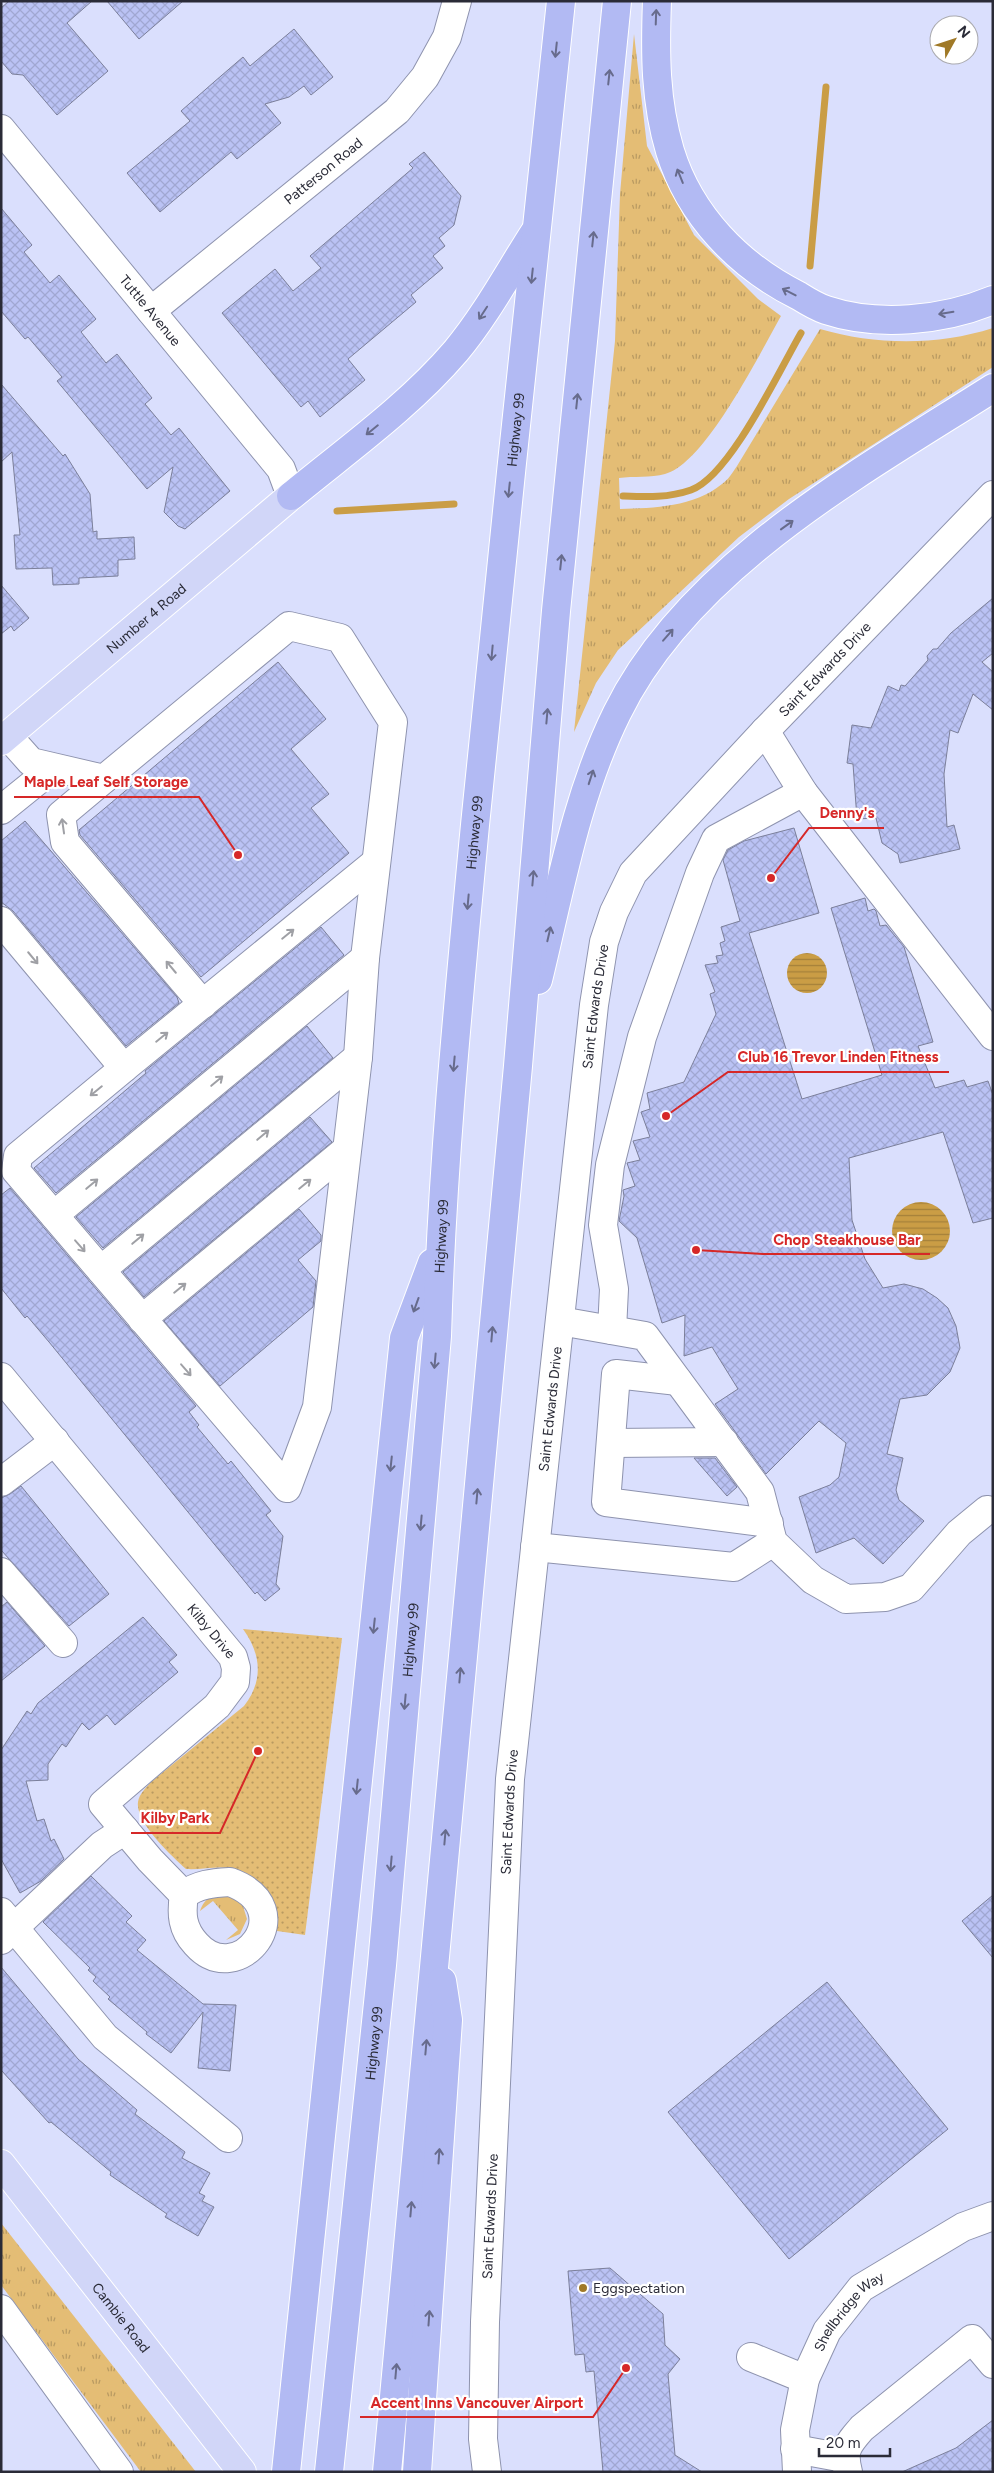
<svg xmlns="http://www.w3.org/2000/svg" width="994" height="2473" font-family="Figtree,sans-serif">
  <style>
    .grass { fill: url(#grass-tufts) }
    .park { fill: url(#park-dots) }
    .water { fill: url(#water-rules) }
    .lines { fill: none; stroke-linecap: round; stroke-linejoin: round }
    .stream { stroke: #ca9d45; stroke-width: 7 }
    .building { fill: url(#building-cross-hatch); stroke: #7b7f9a }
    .minor-casing { stroke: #8e93ae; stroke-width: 30 }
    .major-casing { stroke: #fff; stroke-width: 30 }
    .highway-casing { stroke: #fff; stroke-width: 30 }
    .minor { stroke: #fff; stroke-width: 28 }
    .major { stroke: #d1d6f8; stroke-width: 28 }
    .highway { stroke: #b2baf3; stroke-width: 28 }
    .oneway { stroke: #676b8c }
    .oneway2 { stroke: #9fa0a5 }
    .poi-dot { fill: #a07927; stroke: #fff; stroke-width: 2 }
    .labels { text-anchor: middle; stroke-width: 4.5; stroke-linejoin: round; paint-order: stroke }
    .street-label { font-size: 14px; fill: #2a2b37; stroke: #fff }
    .poi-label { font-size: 14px; fill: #2a2b37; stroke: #fff; text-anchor: start }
    .leader { fill: none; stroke: #d62828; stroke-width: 2 }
    .callout-dot { fill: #d62828; stroke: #fff; stroke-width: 2 }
    .callout-label { font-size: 15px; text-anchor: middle; font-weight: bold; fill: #d62828; stroke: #fff; stroke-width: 4.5; stroke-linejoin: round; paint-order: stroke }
  </style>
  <defs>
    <pattern id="grass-tufts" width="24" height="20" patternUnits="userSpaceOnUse" patternTransform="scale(1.25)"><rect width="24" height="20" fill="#e4bd75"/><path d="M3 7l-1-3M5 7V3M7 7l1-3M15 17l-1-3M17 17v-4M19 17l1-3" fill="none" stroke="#b99a61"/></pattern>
    <pattern id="park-dots" width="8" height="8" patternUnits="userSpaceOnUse" patternTransform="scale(1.25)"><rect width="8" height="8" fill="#e4bd75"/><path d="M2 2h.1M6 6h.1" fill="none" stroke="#b99a61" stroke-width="1.8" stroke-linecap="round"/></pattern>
    <pattern id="water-rules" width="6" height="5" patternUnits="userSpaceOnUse" patternTransform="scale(1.25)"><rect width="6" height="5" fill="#ca9d45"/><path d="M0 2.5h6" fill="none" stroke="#a4803a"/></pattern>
    <pattern id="building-cross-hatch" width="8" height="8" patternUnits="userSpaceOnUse" patternTransform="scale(1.25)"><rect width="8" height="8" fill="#bac2f4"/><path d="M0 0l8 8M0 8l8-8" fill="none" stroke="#a0a7d2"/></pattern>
  </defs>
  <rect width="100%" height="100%" fill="#dadffd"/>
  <g class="grass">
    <path d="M634 34 647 146 694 235 758 299 781 316C760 353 705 464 665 474 651 478 633 476 619 478L620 509C654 508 694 507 722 484 728 480 733 472 737 466L820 329C875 345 937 346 993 328V367L789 499 739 537 618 650 596 683 574 732 615 341 620 194Z"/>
    <path d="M226 1893 242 1903 247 1919 240 1934 226 1940 238 1930 213 1901 200 1911C205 1897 213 1895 226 1893Z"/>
    <path d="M1 2223 196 2472H141L1 2285Z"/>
  </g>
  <path class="park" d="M243 1629 342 1638 305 1935 277 1931C272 1902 263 1872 229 1868 215 1866 201 1870 186 1869 172 1856 135 1822 138 1802 139 1794 146 1788 151 1782L244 1706C264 1680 261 1654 243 1629Z"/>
  <g class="water">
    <circle cx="807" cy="973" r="20"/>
    <circle cx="921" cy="1231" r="29"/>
  </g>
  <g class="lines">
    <g class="stream">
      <path d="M810 266 826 87"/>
      <path d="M623 496C647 497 668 498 691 490 730 476 779 371 801 333"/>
      <path d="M337 511 454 504"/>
    </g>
  </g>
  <g class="building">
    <path d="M9 1H92L67 23 108 71 57 115 23 75 12 74 1 61V8Z"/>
    <path d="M107 1H183L139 39Z"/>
    <path d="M294 29 333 77 311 95 304 86 289 97 265 104 281 123 237 159 231 152 160 212 127 173 190 121 181 111 214 82 243 57 250 66Z"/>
    <path d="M424 152 461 196 454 225 439 238 445 246 433 256 443 268 411 295 416 302 348 359 365 380 320 417 308 401 301 407 222 313 275 269 293 291 321 268 310 256 413 168 409 164Z"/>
    <path d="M1 208 32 245 24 252 50 283 59 275 96 319 81 332 106 363 117 354 152 398 145 404 171 435 179 428 230 491 185 529 178 526 164 512 173 467 147 489 57 381 62 377 28 337 25 339 1 311Z"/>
    <path d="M1 384 63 456 65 454 90 494 93 532 97 531V539L134 537 135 559 118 560V576L79 578V584L53 585 52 568 16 569 14 535H20L12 452 1 462Z"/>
    <path d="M1 585 29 618 14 631 11 626 1 634Z"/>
    <path d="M993 598V653L982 662 993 672V710L973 694 958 733 950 730 944 774 947 827 954 825 960 849 900 863 898 854 882 843 876 818 857 819 853 764 847 763 852 725 871 728 888 686 899 691 901 685 905 686 928 660 927 656 933 649H937L951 633Z"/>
    <path d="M278 662 326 719 291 749 329 794 311 808 349 853 201 977 80 835 79 830Z"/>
    <path d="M25 821 177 997 179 1003 126 1046 13 911 1 902V841Z"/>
    <path d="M794 828 819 913 749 933 802 1099 882 1075 831 908 865 898 868 911 874 909 876 911 880 926 886 925 904 947 933 1042 918 1046 935 1088 964 1080 967 1087 988 1081 993 1095V1218L973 1223 943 1132 849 1158 852 1220 865 1259 883 1288 904 1284 923 1289 937 1298 948 1308 956 1326 960 1348 950 1372 927 1395 900 1399 887 1454 903 1458 896 1490 899 1500 924 1521 883 1564 854 1538 816 1553 799 1497 830 1485 839 1477 846 1443 819 1421 766 1474 715 1404 738 1389 712 1347 684 1356 685 1315 662 1323 637 1238 619 1221 624 1196 623 1190 635 1186 627 1163 640 1160 633 1141 650 1137 641 1112 650 1109 647 1093 684 1082 716 1014 710 994 715 992 705 965 718 963 716 956 723 955 720 943 725 941 721 927 740 921 723 860 728 850 744 841Z"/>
    <path d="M321 927 344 955 56 1193 34 1168 146 1073 145 1071Z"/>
    <path d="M307 1026 333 1058 103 1248 76 1217Z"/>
    <path d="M310 1117 332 1142 144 1297 123 1272Z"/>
    <path d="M10 1188 196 1406 189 1412 199 1425 197 1427 228 1464 231 1461 271 1511 266 1515 283 1536 276 1584 280 1589 265 1601 257 1592 255 1594 49 1342 27 1316 25 1318 1 1288V1195Z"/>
    <path d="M299 1209 321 1235V1241L298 1260 316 1281 313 1307 220 1386 164 1321Z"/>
    <path d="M694 1458H715L737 1487 727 1496Z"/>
    <path d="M21 1486 109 1594 69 1626 1 1550V1498L10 1494Z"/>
    <path d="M7 1602 45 1646 1 1681V1607Z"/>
    <path d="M143 1617 177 1655 169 1662 178 1672 115 1725 107 1715 89 1730 82 1723 66 1747 62 1744 48 1764V1780L26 1781 37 1821 44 1819 51 1841 54 1839 64 1859 41 1881 20 1893 1 1859V1750L27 1711 31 1714 38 1703Z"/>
    <path d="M91 1876 132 1916 126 1922 146 1940 137 1950 203 2004 236 2005 230 2071 198 2068 203 2012 171 2053 146 2034 147 2032 108 1999 110 1997 93 1981 96 1977 88 1970 90 1968 43 1922Z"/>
    <path d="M993 1895V1958L962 1921Z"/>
    <path d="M1 1967 78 2059 137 2110 135 2114 185 2152 182 2158 210 2173 199 2193 205 2196 202 2201 214 2207 198 2236 165 2217 167 2214 110 2175 111 2172 51 2122 49 2123 1 2070Z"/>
    <path d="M827 1982 948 2129 789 2259 668 2112Z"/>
    <path d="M610 2268 663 2314 665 2345 680 2359 668 2374 675 2455 702 2472H603L594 2371 586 2372 584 2354 575 2355 568 2271Z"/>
    <path d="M993 2420V2472H902L956 2448Z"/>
  </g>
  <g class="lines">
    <defs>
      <g id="minor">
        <path id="s1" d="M1 129 281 469 291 496"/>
        <path id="s2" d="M151 311 397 111 425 77 447 37 457 1"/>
        <path d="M765 731 803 792 993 1036"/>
        <path d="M104 779 61 815 65 842 203 1004"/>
        <path d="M1 810 53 768"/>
        <path d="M1 921 124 1068 18 1156 16 1171 287 1488 317 1407 358 1057 365 958 393 722 340 638 289 626 104 779 31 762 7 735"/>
        <path d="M124 1068 376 862"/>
        <path d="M54 1215 365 958"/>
        <path d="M101 1270 358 1057"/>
        <path d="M142 1319 346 1150"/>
        <path d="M560 1321 645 1336 760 1492 773 1542 813 1580 846 1599 885 1597 911 1588 959 1533 987 1510"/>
        <path d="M612 1330 614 1289 603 1225 610 1165 642 1037 700 873 716 839 803 792"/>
        <path id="s3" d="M1 1377 233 1657 236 1668 235 1682 217 1706 103 1804 150 1860 184 1895"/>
        <path d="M678 1381 616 1374 606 1502 769 1523"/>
        <path d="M611 1443 724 1442"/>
        <path d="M1 1482 55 1441"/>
        <path d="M535 1547 734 1567 773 1542"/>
        <path d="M1 1572 63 1643"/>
        <path d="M230 1882C304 1909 238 1991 196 1944 182 1929 181 1914 184 1895 197 1884 214 1883 230 1882Z"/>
        <path d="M1 1912 105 2037 228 2138"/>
        <path d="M1 1940 102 1845 125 1830"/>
        <path d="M1 2309 119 2472"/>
        <path d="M751 2357 805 2379"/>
        <path d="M795 2449 844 2458"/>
        <path id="s4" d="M487 2472 483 2439 485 2322 510 1779 594 1005 604 942 614 912 633 873 765 731 993 495"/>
        <path id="s5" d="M797 2472 795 2430 805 2379 827 2331 861 2288 963 2227 993 2216"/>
        <path d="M848 2472C842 2450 848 2444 862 2428L972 2339 993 2364"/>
      </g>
      <g id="major">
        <path id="s6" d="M1 741 291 496"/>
        <path id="s7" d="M1 2164 242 2472"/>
      </g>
      <g id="highway">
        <path d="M657 1C655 53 655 101 670 151 690 216 739 266 799 296 807 301 817 307 826 310 877 327 943 321 993 300"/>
        <path d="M291 496C347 450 409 406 456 351 486 315 509 272 534 233"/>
        <path d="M538 980C560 890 576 796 617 713 688 567 861 472 993 388"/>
        <path d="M286 2472 404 1338 432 1263"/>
        <path id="s8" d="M329 2472 382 1965 437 1336C442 1165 459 995 475 825 502 550 532 276 561 1"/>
        <path d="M387 2472 518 1066 556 611 617 1"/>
        <path d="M417 2472 448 2020 442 1981"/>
      </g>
    </defs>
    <use href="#minor" class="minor-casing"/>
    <use href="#major" class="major-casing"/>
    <use href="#highway" class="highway-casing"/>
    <use href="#minor" class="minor"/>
    <use href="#major" class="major"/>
    <use href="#highway" class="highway"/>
  </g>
  <defs><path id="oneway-shaft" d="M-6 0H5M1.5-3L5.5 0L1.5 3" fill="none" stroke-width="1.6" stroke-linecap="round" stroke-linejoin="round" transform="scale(1.25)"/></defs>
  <g class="oneway">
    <use href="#oneway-shaft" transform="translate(656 17) rotate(-88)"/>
    <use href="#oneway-shaft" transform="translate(556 50) rotate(96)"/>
    <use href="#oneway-shaft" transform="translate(609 77) rotate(-84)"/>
    <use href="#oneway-shaft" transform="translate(680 176) rotate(-112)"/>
    <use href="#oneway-shaft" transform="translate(593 239) rotate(-84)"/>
    <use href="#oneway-shaft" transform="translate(532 276) rotate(96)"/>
    <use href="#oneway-shaft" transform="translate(789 292) rotate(-153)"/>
    <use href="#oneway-shaft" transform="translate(483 313) rotate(123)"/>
    <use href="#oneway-shaft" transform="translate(946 313) rotate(171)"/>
    <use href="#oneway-shaft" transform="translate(577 401) rotate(-84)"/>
    <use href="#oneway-shaft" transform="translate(372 430) rotate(141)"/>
    <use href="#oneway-shaft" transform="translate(509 490) rotate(96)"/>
    <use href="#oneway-shaft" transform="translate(787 525) rotate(-36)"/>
    <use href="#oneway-shaft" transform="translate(561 562) rotate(-84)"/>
    <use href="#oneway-shaft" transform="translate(668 635) rotate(-49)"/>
    <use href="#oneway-shaft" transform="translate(492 653) rotate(95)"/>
    <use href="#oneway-shaft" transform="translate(547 716) rotate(-85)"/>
    <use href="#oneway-shaft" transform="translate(591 777) rotate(-72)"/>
    <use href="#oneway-shaft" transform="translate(533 878) rotate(-85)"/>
    <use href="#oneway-shaft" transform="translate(468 902) rotate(95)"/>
    <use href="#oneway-shaft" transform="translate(549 934) rotate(-77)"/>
    <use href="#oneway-shaft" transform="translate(454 1064) rotate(95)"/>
    <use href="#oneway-shaft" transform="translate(416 1305) rotate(110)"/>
    <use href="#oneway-shaft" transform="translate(492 1334) rotate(-85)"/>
    <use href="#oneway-shaft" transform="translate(435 1361) rotate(95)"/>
    <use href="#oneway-shaft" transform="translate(391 1464) rotate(96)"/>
    <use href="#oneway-shaft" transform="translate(477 1496) rotate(-85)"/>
    <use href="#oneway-shaft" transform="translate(421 1523) rotate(95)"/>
    <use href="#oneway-shaft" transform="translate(374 1626) rotate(96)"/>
    <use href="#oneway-shaft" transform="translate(460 1675) rotate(-85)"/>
    <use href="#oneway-shaft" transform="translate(405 1702) rotate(95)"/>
    <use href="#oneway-shaft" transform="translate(357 1787) rotate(96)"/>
    <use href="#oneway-shaft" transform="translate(445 1837) rotate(-85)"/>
    <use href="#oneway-shaft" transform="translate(391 1864) rotate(95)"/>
    <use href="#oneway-shaft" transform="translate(426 2047) rotate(-85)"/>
    <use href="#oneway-shaft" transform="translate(439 2156) rotate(-86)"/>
    <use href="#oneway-shaft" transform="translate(411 2209) rotate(-85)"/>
    <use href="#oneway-shaft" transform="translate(429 2318) rotate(-86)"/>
    <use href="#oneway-shaft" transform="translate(396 2371) rotate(-85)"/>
  </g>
  <g class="oneway2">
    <use href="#oneway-shaft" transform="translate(63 826) rotate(-98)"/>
    <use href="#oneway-shaft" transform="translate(288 934) rotate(-39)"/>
    <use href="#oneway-shaft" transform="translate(33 958) rotate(50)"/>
    <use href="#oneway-shaft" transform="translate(171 967) rotate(-130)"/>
    <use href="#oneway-shaft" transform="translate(162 1037) rotate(-39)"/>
    <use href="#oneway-shaft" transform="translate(217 1081) rotate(-40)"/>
    <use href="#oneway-shaft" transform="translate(96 1091) rotate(141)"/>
    <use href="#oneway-shaft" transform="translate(263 1135) rotate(-40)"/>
    <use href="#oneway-shaft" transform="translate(92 1184) rotate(-40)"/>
    <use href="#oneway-shaft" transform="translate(305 1184) rotate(-39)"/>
    <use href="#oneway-shaft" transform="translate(138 1239) rotate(-40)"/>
    <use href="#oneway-shaft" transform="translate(80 1246) rotate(49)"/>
    <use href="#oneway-shaft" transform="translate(180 1288) rotate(-39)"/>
    <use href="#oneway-shaft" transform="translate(186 1370) rotate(49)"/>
  </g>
  <circle class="poi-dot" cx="583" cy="2288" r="5"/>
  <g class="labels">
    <g class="street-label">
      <text dy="5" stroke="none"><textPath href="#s2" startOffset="222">Patterson Road</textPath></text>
      <text dy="5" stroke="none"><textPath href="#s1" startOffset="235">Tuttle Avenue</textPath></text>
      <text dy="5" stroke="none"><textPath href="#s8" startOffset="2051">Highway 99</textPath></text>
      <text dy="5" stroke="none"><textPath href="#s6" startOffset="190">Number 4 Road</textPath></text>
      <text dy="5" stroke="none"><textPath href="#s4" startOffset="1891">Saint Edwards Drive</textPath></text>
      <text dy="5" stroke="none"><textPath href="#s8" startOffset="1646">Highway 99</textPath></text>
      <text dy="5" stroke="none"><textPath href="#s4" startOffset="1471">Saint Edwards Drive</textPath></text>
      <text dy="5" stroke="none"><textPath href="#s8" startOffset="1241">Highway 99</textPath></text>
      <text dy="5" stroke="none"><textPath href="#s4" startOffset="1066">Saint Edwards Drive</textPath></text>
      <text dy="5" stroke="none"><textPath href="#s3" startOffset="330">Kilby Drive</textPath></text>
      <text dy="5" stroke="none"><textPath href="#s8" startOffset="836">Highway 99</textPath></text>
      <text dy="5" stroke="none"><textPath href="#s4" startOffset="661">Saint Edwards Drive</textPath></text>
      <text dy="5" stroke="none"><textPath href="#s8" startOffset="431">Highway 99</textPath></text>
      <text dy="5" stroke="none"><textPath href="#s4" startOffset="256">Saint Edwards Drive</textPath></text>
      <text dy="5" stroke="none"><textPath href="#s5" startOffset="176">Shellbridge Way</textPath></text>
      <text dy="5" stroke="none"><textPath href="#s7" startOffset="195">Cambie Road</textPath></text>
    </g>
    <g class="poi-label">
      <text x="593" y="2293">Eggspectation</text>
    </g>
  </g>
  <path class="leader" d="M238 855L199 797H14M771 878L809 828H884M666 1116L728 1072H949M696 1250L763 1254H930M258 1751L220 1833H131M626 2368L593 2417H360"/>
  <g class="callout-dot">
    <circle cx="238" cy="855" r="5"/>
    <circle cx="771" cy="878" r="5"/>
    <circle cx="666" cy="1116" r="5"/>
    <circle cx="696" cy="1250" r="5"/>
    <circle cx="258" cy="1751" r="5"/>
    <circle cx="626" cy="2368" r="5"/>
  </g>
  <g class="callout-label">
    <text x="106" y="787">Maple Leaf Self Storage</text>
    <text x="847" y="818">Denny's</text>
    <text x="838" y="1062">Club 16 Trevor Linden Fitness</text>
    <text x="847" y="1245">Chop Steakhouse Bar</text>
    <text x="175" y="1823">Kilby Park</text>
    <text x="477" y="2408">Accent Inns Vancouver Airport</text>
  </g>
  <rect width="994" height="2473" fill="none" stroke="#2a2b37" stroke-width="5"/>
  <g transform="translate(954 40) rotate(50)"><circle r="24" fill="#ffffff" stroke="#aaaaaf"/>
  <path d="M0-4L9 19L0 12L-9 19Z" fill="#a07927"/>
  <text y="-8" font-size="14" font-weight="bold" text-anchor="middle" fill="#2a2b37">N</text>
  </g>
  <path d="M819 2448v8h71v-8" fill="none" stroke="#2a2b37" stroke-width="2.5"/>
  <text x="826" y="2448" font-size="15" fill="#2a2b37" stroke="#ffffff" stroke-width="4" paint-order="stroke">20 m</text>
</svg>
